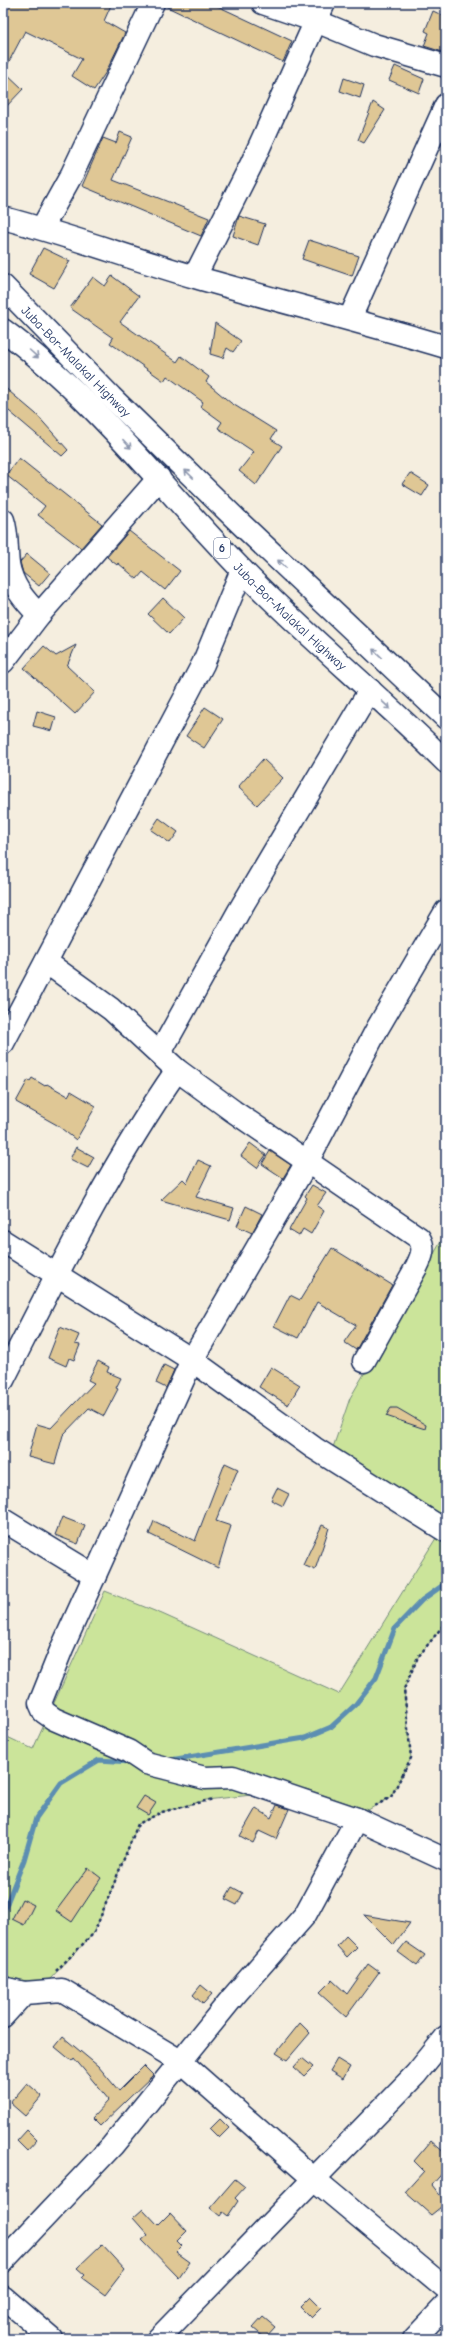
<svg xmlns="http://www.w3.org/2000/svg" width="449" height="2342" font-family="'Comic Neue',sans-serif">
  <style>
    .green { fill: #cbe49a; stroke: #738a7c }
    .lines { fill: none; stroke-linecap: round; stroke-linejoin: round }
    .stream { stroke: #5c8eb2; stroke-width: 5 }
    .building { fill: #dfc795; stroke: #1b2f5e }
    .minor-casing { stroke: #1b2f5e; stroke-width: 25 }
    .major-casing { stroke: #1b2f5e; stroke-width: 25 }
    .highway-casing { stroke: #1b2f5e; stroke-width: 25 }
    .path { stroke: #1b2f5e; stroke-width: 2.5; stroke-dasharray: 3 3; stroke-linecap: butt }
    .minor { stroke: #fff; stroke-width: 22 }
    .major { stroke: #fff; stroke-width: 22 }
    .highway { stroke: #fff; stroke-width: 22 }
    .oneway { stroke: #8d97ae }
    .labels { text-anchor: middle; stroke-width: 3; stroke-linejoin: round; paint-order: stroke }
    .shield { fill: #fff; stroke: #5f6d8e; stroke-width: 1 }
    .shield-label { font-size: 12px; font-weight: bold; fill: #1b2f5e }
    .street-label { font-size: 13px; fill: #1b2f5e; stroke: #fff }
  </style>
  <rect width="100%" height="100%" fill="#f5eedf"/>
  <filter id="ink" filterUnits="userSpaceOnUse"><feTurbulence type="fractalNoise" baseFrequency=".025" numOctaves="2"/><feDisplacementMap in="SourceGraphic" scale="8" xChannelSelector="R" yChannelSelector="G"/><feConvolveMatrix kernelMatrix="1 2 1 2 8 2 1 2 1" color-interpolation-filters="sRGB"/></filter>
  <g filter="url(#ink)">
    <g class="green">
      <path d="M446 1233V1518L329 1459 350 1398Z"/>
      <path d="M446 1522V1622L418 1657 404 1689 411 1758 391 1797 368 1810 306 1789 206 1800 162 1812 138 1824 94 1933 3 2028V1735L33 1749 105 1591 162 1614 339 1694Z"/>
    </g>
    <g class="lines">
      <g class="stream">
        <path d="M170 1760 305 1738 331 1727 355 1705 376 1678 395 1628 422 1600 446 1583"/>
        <path d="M3 1913 24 1860 36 1818 61 1783 99 1760 130 1762"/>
      </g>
    </g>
    <g class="building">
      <path d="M3 3H112L104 21 125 33 106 72 94 90 72 76 82 59 25 31 4 71 23 89 3 110Z"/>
      <path d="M165 3H211L292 41 283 62 165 6Z"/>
      <path d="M433 11 446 17V53L424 46 429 33 425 31Z"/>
      <path d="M395 66 424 79 419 93 389 80Z"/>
      <path d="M344 78 364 85 360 98 340 91Z"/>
      <path d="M373 102 385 110 364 143 358 140Z"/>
      <path d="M120 132 132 137 113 180 209 218 201 236 82 186 103 138 116 143Z"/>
      <path d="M239 216 265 224 258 245 233 236Z"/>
      <path d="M309 240 359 256 352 276 302 259Z"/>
      <path d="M43 248 70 261 54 288 29 274Z"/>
      <path d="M112 276 139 296 120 322 177 362 181 356 209 377 206 382 231 403 276 431 271 439 282 446 256 485 239 471 254 452 218 428 222 422 200 406 203 402 167 376 164 381 110 343 113 338 70 308 93 277 105 286Z"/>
      <path d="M215 323 241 341 233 352 227 348 223 358 210 354Z"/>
      <path d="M3 386 36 414 68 450 62 456 3 406Z"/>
      <path d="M19 458 102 524 81 548 38 515 45 506 6 475Z"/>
      <path d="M410 473 429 485 422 496 402 484Z"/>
      <path d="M129 531 180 571 165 590 143 572 137 579 118 563 117 565 107 557Z"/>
      <path d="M27 554 50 573 39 586 23 573 20 562Z"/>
      <path d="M163 598 184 618 169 634 148 614Z"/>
      <path d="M76 645 67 666 95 692 75 714 24 668 44 646 56 656Z"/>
      <path d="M205 707 223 719 204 748 186 736Z"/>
      <path d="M37 711 56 717 52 731 33 726Z"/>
      <path d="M263 759 283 778 257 805 238 787Z"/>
      <path d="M159 818 178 832 170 843 151 830Z"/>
      <path d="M32 1078 45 1086 47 1084 68 1096 71 1091 96 1106 76 1140 57 1125 16 1102 28 1080 30 1081Z"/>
      <path d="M250 1143 266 1155 257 1168 241 1156Z"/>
      <path d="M76 1147 94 1157 88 1168 70 1159Z"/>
      <path d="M270 1151 291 1165 283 1178 262 1164Z"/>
      <path d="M198 1160 211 1166 196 1197 234 1208 230 1220 161 1200 183 1179 187 1183Z"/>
      <path d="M312 1185 326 1193 317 1206 324 1211 311 1234 303 1229 299 1236 289 1230 307 1198 305 1196Z"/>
      <path d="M246 1206 262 1214 252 1233 237 1226Z"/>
      <path d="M332 1248 392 1285 356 1350 344 1342 356 1325 317 1302 298 1338 274 1326 290 1295 300 1300Z"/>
      <path d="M60 1327 79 1335 75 1344 80 1345 74 1360 69 1358 66 1366 48 1358Z"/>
      <path d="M98 1361 109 1367 107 1372 121 1378 116 1388 118 1389 104 1416 89 1408 63 1435 55 1464 28 1457 37 1424 51 1428 94 1383 88 1380Z"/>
      <path d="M164 1365 174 1370 166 1388 156 1383Z"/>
      <path d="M271 1367 300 1385 288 1405 259 1387Z"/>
      <path d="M391 1408H397L426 1425 425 1429 386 1416Z"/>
      <path d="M225 1463 238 1469 216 1521 231 1526 218 1568 149 1534 154 1521 195 1541Z"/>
      <path d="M277 1488 289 1494 283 1506 271 1500Z"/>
      <path d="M62 1517 85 1526 78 1544 55 1535Z"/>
      <path d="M322 1525 329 1528 315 1570 303 1565Z"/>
      <path d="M144 1796 156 1803 148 1815 136 1808Z"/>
      <path d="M277 1805 289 1809 276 1839 259 1831 253 1843 240 1836 256 1808 271 1818Z"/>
      <path d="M88 1868 101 1878 72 1922 56 1911Z"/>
      <path d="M232 1887 243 1893 237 1905 225 1899Z"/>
      <path d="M22 1899 34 1905 24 1925 12 1919Z"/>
      <path d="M364 1915 410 1923 394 1945Z"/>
      <path d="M346 1936 357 1947 347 1957 337 1946Z"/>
      <path d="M406 1942 425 1955 417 1966 398 1952Z"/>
      <path d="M368 1964 379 1972 346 2017 319 1993 332 1980 347 1994Z"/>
      <path d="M201 1985 212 1994 203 2004 193 1995Z"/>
      <path d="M300 2023 310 2033 287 2060 276 2053Z"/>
      <path d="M63 2037 98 2066 119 2091 144 2066 153 2075 100 2126 92 2118 109 2100 74 2058 72 2061 55 2047Z"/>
      <path d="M302 2058 313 2067 304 2076 294 2067Z"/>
      <path d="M337 2059 350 2067 343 2079 330 2071Z"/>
      <path d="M27 2083 42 2096 25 2116 10 2103Z"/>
      <path d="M220 2119 229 2128 219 2138 210 2129Z"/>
      <path d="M27 2130 37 2140 27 2151 17 2141Z"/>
      <path d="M431 2141 446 2154V2169L432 2185 446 2203 431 2215 405 2192 424 2171 414 2161Z"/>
      <path d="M235 2179 245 2187 235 2198 238 2201 228 2216 223 2212 220 2216 210 2208Z"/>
      <path d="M143 2209 158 2225 170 2213 187 2231 177 2241 182 2246 176 2252 190 2262 179 2278 142 2240 148 2235 133 2218Z"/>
      <path d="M102 2244 125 2269 105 2295 82 2278 85 2275 77 2268Z"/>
      <path d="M310 2297 321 2308 311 2318 300 2307Z"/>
      <path d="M263 2317 275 2327 265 2338 253 2328Z"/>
    </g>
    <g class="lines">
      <defs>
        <g id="minor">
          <path d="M263 3 316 21 374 45 446 66"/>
          <path d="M42 228 72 174 153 3"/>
          <path d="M195 276 251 165 324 3"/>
          <path d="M350 318 446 105"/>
          <path d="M3 520C8 535 6 549 8 564 12 586 24 600 39 615"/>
          <path d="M3 662 39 615 159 478"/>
          <path d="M446 911 377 1029 307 1162 192 1360 62 1648 40 1703 44 1712 54 1719 128 1751 146 1763 205 1778 233 1777 357 1819 446 1860"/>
          <path d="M46 962 111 1009 177 1070 233 1111 419 1238C425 1248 422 1256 417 1266L364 1361"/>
          <path d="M3 1043 203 664 242 570"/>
          <path d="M160 1053 239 911 370 690"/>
          <path d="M3 1241 192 1360 314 1448 446 1531"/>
          <path d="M3 1380C57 1274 109 1168 177 1070"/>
          <path d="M3 1520 95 1576"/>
          <path d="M3 1988 24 1993"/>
          <path d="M3 2016 24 1993 62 1990 180 2061 314 2179 446 2289"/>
          <path d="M3 2261 112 2146 233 1997 305 1915 357 1819"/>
          <path d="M3 2297 52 2339"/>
          <path d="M158 2339 416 2074 446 2037"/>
          <path d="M414 2339 446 2305"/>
        </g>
        <path id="major" d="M3 218C68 235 130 258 195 277 278 301 363 322 446 347"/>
        <g id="highway">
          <path id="s1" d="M3 286 111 397 241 524 446 718"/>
          <path id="s2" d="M3 330C95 398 163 489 242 570 307 637 380 696 446 762"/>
        </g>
      </defs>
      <use href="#minor" class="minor-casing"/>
      <use href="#major" class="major-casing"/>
      <use href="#highway" class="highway-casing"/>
      <g class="path">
        <path d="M375 1806 391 1797 411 1758 404 1689 418 1657 446 1622"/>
        <path d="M56 1971 94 1933 138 1824 162 1812 213 1799"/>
      </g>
      <use href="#minor" class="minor"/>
      <use href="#major" class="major"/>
      <use href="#highway" class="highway"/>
    </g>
    <defs><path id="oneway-shaft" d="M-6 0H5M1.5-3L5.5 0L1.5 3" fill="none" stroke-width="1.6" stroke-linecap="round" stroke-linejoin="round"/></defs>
    <g class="oneway">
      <use href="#oneway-shaft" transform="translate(34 354) rotate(42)"/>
      <use href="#oneway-shaft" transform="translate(127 444) rotate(47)"/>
      <use href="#oneway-shaft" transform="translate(189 474) rotate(-136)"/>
      <use href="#oneway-shaft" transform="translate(282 564) rotate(-137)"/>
      <use href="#oneway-shaft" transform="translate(377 653) rotate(-137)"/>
      <use href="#oneway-shaft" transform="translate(386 705) rotate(43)"/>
    </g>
  </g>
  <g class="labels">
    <rect class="shield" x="214" y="538" width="16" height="20" rx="3"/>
    <g class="shield-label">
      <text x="222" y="552">6</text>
    </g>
    <g class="street-label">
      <text dy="5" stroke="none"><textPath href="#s1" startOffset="105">Juba-Bor-Malakal Highway</textPath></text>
      <text dy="5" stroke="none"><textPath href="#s2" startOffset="406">Juba-Bor-Malakal Highway</textPath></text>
    </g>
  </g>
  <rect width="449" height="2342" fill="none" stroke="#fff" stroke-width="16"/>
  <rect x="8" y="8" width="433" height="2326" fill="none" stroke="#1b2f5e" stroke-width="1.5" filter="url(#ink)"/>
</svg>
